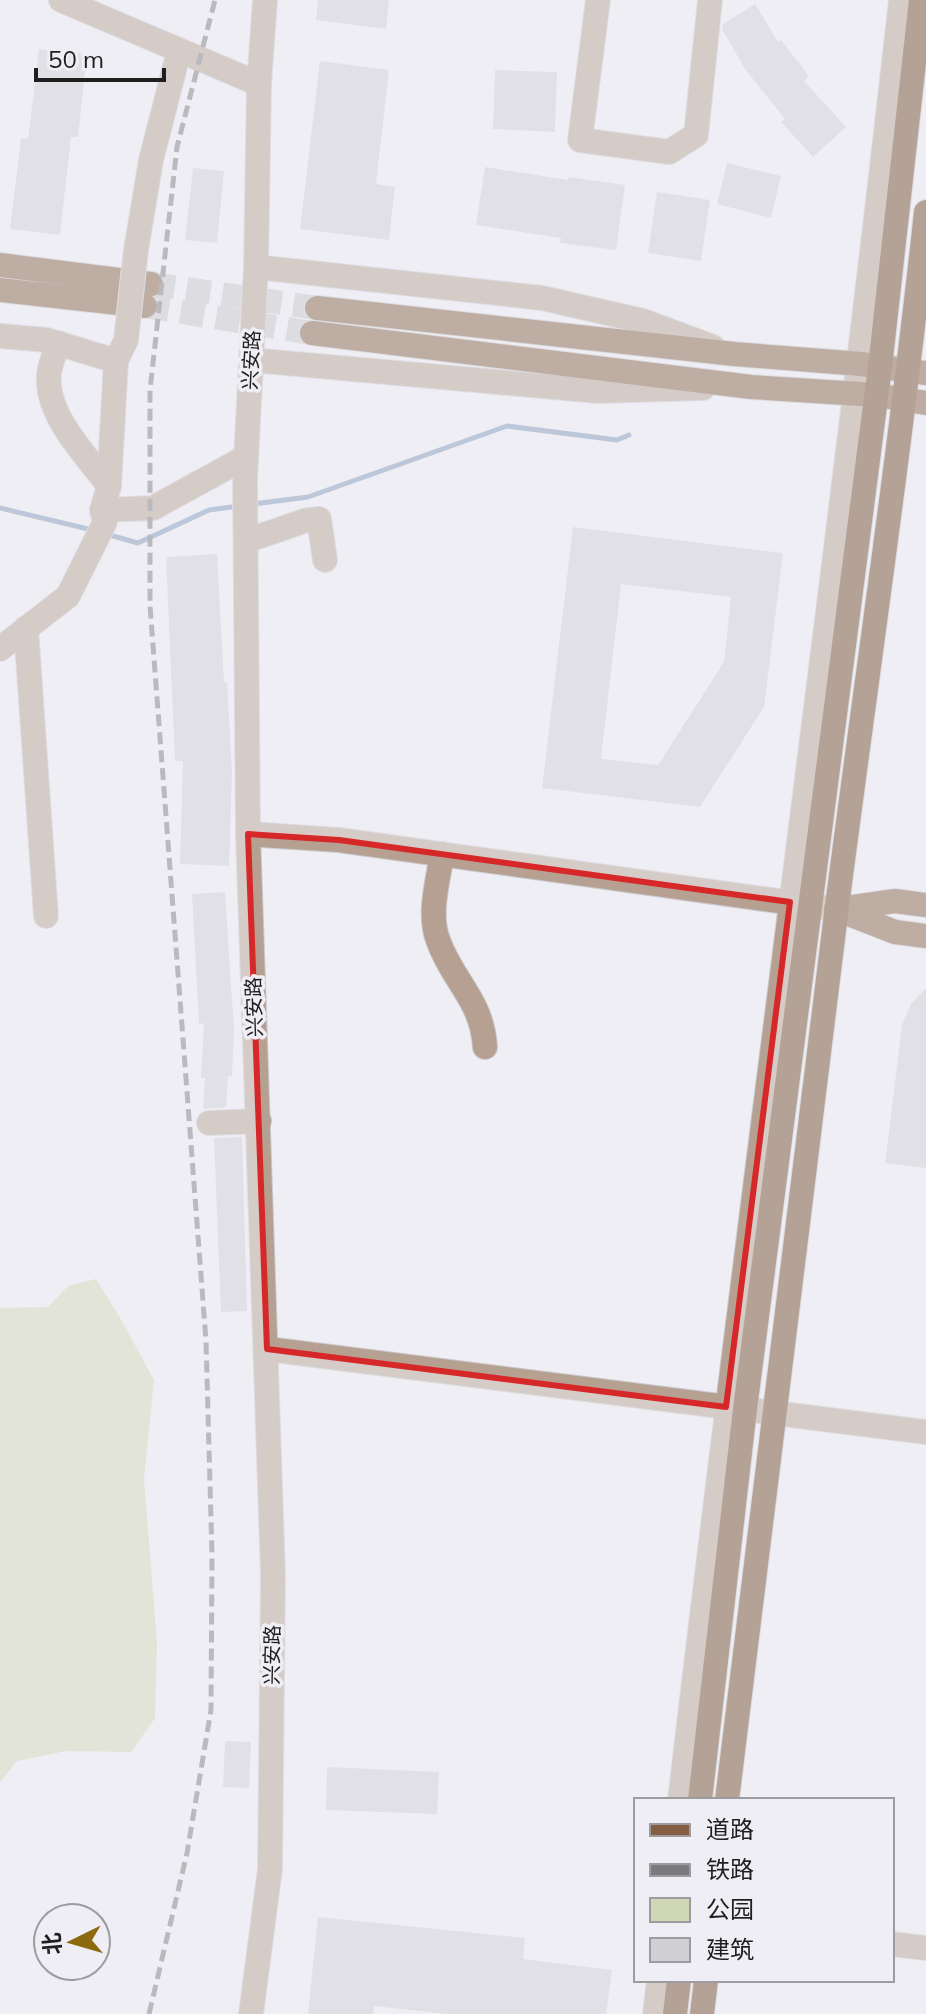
<svg xmlns="http://www.w3.org/2000/svg" width="926" height="2014" font-family="Mulish,'Noto Sans SC',sans-serif">
  <style>
    .green { fill: #d0d7b4 }
    .lines { fill: none; stroke-linecap: round; stroke-linejoin: round }
    .stream { stroke: #7f9ab9; stroke-width: 5 }
    .building { fill: #cfcfd4; fill-rule: evenodd }
    .major-tunnel { stroke: #c5c5ca; stroke-width: 24; stroke-dasharray: 24 12; stroke-linecap: butt }
    .minor-casing { stroke: #cac9ce; stroke-width: 26 }
    .major-casing { stroke: #cac9ce; stroke-width: 26 }
    .highway-casing { stroke: #cac9ce; stroke-width: 26 }
    .minor { stroke: #b5a091; stroke-width: 24 }
    .major { stroke: #835e42; stroke-width: 24 }
    .highway { stroke: #704625; stroke-width: 24 }
    .rail { stroke: #7b7a7d; stroke-width: 5; stroke-dasharray: 12 6; stroke-linecap: butt }
    .minor-bridge-casing { stroke: #cac9ce; stroke-width: 26; stroke-linecap: butt }
    .minor-bridge { stroke: #b5a091; stroke-width: 24 }
    .marked { fill: none; stroke: #d62828; stroke-width: 6; stroke-linejoin: round }
    .labels { text-anchor: middle; stroke-width: 7; stroke-linejoin: round; paint-order: stroke }
    .street-label { font-size: 20px; fill: #1f1f20; stroke: #efeef4 }
  </style>
  <rect width="100%" height="100%" fill="#efeef4"/>
  <path class="green" d="M96 1279 123 1323 154 1380 144 1479 157 1643 155 1718 131 1752 66 1751 17 1761 0 1782V1308L48 1307 68 1286Z"/>
  <g class="lines">
    <g class="stream">
      <path d="M253 504 308 497 507 426 617 440 629 435"/>
      <path d="M0 508 92 530"/>
      <path d="M106 534 138 543 209 510 239 506"/>
    </g>
  </g>
  <g class="building">
    <path d="M318 0H389L386 29 316 20Z"/>
    <path d="M755 4 778 42 781 40 809 76 804 81 846 127 813 157 781 122 785 119 745 69 722 29 723 24Z"/>
    <path d="M39 49 87 54 78 137H71L60 235 10 229 21 138 28 139Z"/>
    <path d="M320 61 389 70 376 184 395 187 389 240 300 229Z"/>
    <path d="M495 70 557 72 555 132 493 129Z"/>
    <path d="M727 163 781 176 771 218 717 204Z"/>
    <path d="M485 167 568 180 569 177 625 185 616 250 560 243 561 238 476 225Z"/>
    <path d="M193 168 224 171 217 243 185 240Z"/>
    <path d="M657 192 710 200 701 261 648 253Z"/>
    <path d="M573 527 783 553 764 707 700 807 542 788ZM621 584 731 597 724 662 658 765 601 759Z"/>
    <path d="M217 554 224 682H227L232 773 229 866 180 864 183 761H175L166 557Z"/>
    <path d="M225 892 234 1030 232 1077 228 1076 226 1107 203 1109 205 1078H201L204 1023 199 1024 192 894Z"/>
    <path d="M926 988V1168L885 1163 902 1025 911 1004Z"/>
    <path d="M242 1137 247 1311 221 1312 214 1138Z"/>
    <path d="M225 1741 251 1742 249 1788 223 1787Z"/>
    <path d="M327 1767 439 1772 437 1814 326 1810Z"/>
    <path d="M318 1917 525 1938 523 1959 612 1970 606 2014H447L374 2006 373 2014H308Z"/>
  </g>
  <g class="lines">
    <g class="major-tunnel">
      <path d="M151 284 317 308"/>
      <path d="M145 306 312 333"/>
    </g>
    <defs>
      <g id="minor">
        <path d="M61 0 259 84"/>
        <path d="M598 0 580 140 669 152 696 135 710 0"/>
        <path d="M136 250 151 160 179 51"/>
        <path d="M256 267 542 298 643 321 713 347"/>
        <path d="M0 336 47 340 116 361"/>
        <path d="M58 343C55 353 50 364 49 374 45 415 86 455 109 486"/>
        <path d="M251 360 598 391 703 388"/>
        <path d="M102 510 153 508 246 457"/>
        <path d="M246 541 304 521 319 519 325 560"/>
        <path d="M26 628 46 916"/>
        <path d="M0 649 68 596 105 522 102 510 109 486 116 361 126 340"/>
        <path d="M248 834 339 840 836 909"/>
        <path d="M442 854C438 881 428 914 438 940 452 981 482 999 485 1047"/>
        <path d="M209 1123 259 1121"/>
        <path d="M267 1349 926 1432"/>
        <path d="M680 1800C750 1199 834 601 901 0"/>
        <path d="M892 1944 926 1948"/>
        <path d="M251 2014 270 1869 273 1575 248 834 245 479 256 267 259 84 265 0"/>
        <path d="M655 2014 659 1980"/>
      </g>
      <g id="major">
        <path d="M0 265 151 284"/>
        <path d="M0 290 145 306"/>
        <path d="M317 308 734 354 861 364 926 373"/>
        <path d="M312 333 751 387 876 395 926 403"/>
        <path d="M836 909 895 932 926 936"/>
        <path d="M839 909 895 901 926 905"/>
      </g>
      <g id="highway">
        <path d="M700 1800 745 1409 880 367 921 0"/>
        <path d="M727 1800C762 1502 798 1204 837 906 867 675 901 444 926 212"/>
        <path d="M675 2014 679 1980"/>
        <path d="M702 2014 706 1980"/>
      </g>
    </defs>
    <use href="#minor" class="minor-casing"/>
    <use href="#major" class="major-casing"/>
    <use href="#highway" class="highway-casing"/>
    <use href="#minor" class="minor"/>
    <use href="#major" class="major"/>
    <use href="#highway" class="highway"/>
    <path class="rail" d="M149 2014 187 1853 211 1710 212 1555 206 1341 150 606V390L177 147 215 0"/>
    <defs>
      <path id="minor-bridge" d="M126 340 136 250"/>
    </defs>
    <use href="#minor-bridge" class="minor-bridge-casing"/>
    <use href="#minor-bridge" class="minor-bridge"/>
  </g>
  <path d="M0 0H926V2014H0ZM248 834 339 840 790 902 726 1407 267 1349Z" fill="#efeef4" fill-opacity=".55" fill-rule="evenodd"/>
  <path class="marked" d="M248 834 339 840 790 902 726 1407 267 1349Z"/>
  <g class="labels">
    <g class="street-label">
      <text transform="translate(251 360) rotate(-87)" y="7">兴安路</text>
      <text transform="translate(254 1007) rotate(-92)" y="7">兴安路</text>
      <text transform="translate(272 1655) rotate(-89)" y="7">兴安路</text>
    </g>
  </g>
  <rect x="634" y="1798" width="260" height="184" fill="#efeef4" stroke="#9c9b9f" stroke-width="2"/>
  <rect x="650" y="1824" width="40" height="12" fill="#835e42" stroke="#9c9b9f" stroke-width="2"/>
  <text x="706" y="1838" font-size="24" fill="#1f1f20">道路</text>
  <rect x="650" y="1864" width="40" height="12" fill="#7b7a7d" stroke="#9c9b9f" stroke-width="2"/>
  <text x="706" y="1878" font-size="24" fill="#1f1f20">铁路</text>
  <rect x="650" y="1898" width="40" height="24" fill="#d0d7b4" stroke="#9c9b9f" stroke-width="2"/>
  <text x="706" y="1918" font-size="24" fill="#1f1f20">公园</text>
  <rect x="650" y="1938" width="40" height="24" fill="#cfcfd4" stroke="#9c9b9f" stroke-width="2"/>
  <text x="706" y="1958" font-size="24" fill="#1f1f20">建筑</text>
  <g transform="translate(72 1942) rotate(265)"><circle r="38" fill="#efeef4" stroke="#9c9b9f" stroke-width="2"/>
  <path d="M0-6L14 30L0 20L-14 30Z" fill="#8e6a0f"/>
  <text y="-12" font-size="22" font-weight="bold" text-anchor="middle" fill="#1f1f20">北</text>
  </g>
  <path d="M36 68v12h128v-12" fill="none" stroke="#1f1f20" stroke-width="4"/>
  <text x="48" y="68" font-size="24" fill="#1f1f20" stroke="#efeef4" stroke-width="6" paint-order="stroke">50 m</text>
</svg>
